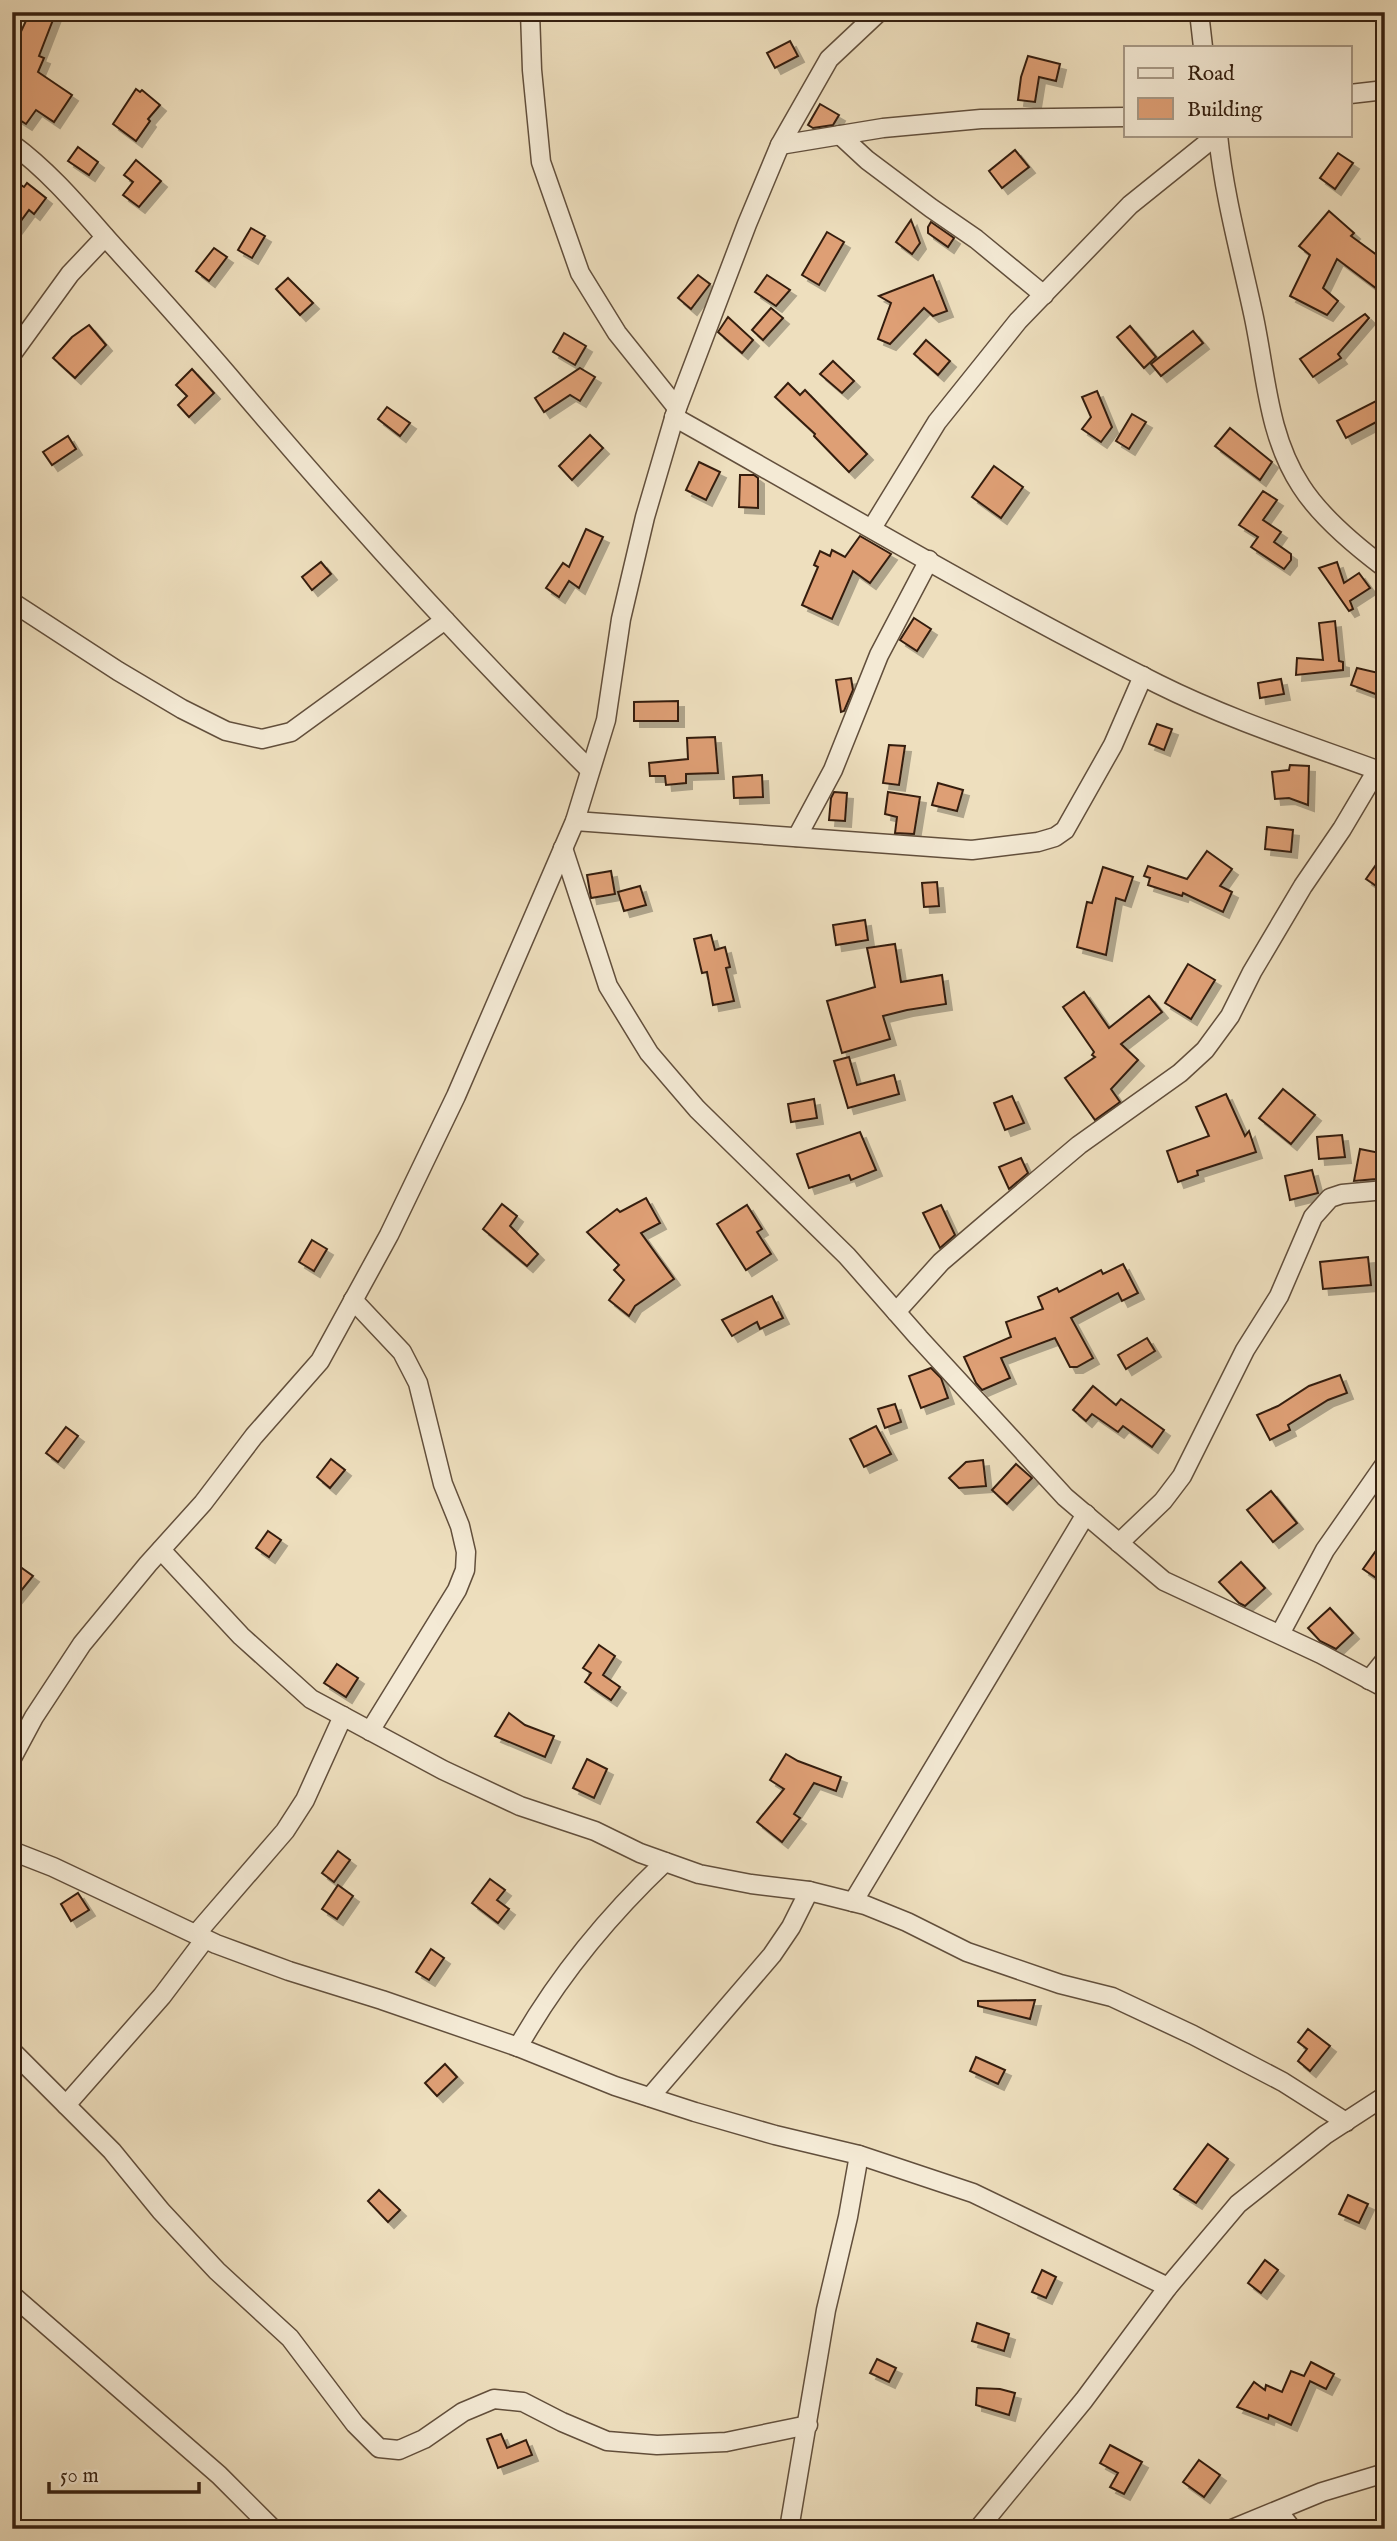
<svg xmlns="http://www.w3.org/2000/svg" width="1397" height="2541" font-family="'IM FELL English',serif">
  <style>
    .building { fill: #de9f75; stroke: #341f10; stroke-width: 2; filter: url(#shadow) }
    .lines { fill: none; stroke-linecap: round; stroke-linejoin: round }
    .minor-casing { stroke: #624f3c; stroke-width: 21 }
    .minor { stroke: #f4ead5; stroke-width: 18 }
  </style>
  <defs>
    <filter id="shadow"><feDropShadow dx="6" dy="6" stdDeviation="0" flood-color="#0004"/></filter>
  </defs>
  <rect width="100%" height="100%" fill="#eedfbe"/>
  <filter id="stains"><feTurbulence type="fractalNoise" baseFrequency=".00286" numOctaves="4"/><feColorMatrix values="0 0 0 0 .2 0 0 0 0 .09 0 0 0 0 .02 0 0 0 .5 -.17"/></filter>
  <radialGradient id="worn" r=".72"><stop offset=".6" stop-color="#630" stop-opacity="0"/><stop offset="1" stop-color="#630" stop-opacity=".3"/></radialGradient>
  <g class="building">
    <path d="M30 12H56L39 56 44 58 38 72 72 95 54 122 36 110 26 124 12 115V51Z"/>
    <path d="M790 41 798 56 775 68 767 53Z"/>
    <path d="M1028 56 1060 64 1056 81 1039 77 1035 102 1018 100 1021 77Z"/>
    <path d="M136 89 140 92 142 90 160 105 148 119 150 121 136 141 113 124Z"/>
    <path d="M820 104 839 115 833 125 813 128 808 125Z"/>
    <path d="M78 147 98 162 89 175 68 161Z"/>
    <path d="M1015 150 1029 167 1002 188 989 171Z"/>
    <path d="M1338 153 1353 163 1335 189 1320 178Z"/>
    <path d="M136 160 161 181 139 207 123 195 133 182 124 175Z"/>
    <path d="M12 179 24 187 27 183 46 198 34 214 29 210 12 233Z"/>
    <path d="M1329 211 1354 233 1351 236 1385 261V295L1337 259 1323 288 1338 301 1327 315 1290 296 1310 255 1299 246Z"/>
    <path d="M911 220 920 243 912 254 896 242Z"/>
    <path d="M931 222 954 238 948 247 928 233V227Z"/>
    <path d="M251 228 265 236 252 258 238 250Z"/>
    <path d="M827 232 844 242 819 285 802 275Z"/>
    <path d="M214 248 227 257 209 281 196 271Z"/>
    <path d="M698 275 710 284 691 309 678 298Z"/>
    <path d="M767 275 790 290 776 306 755 292Z"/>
    <path d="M933 275 947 311 933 316 924 308 890 344 878 339 891 303 879 296Z"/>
    <path d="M288 278 313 303 300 315 276 289Z"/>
    <path d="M771 308 783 318 763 340 752 330Z"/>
    <path d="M1365 314 1369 318 1338 354 1341 358 1313 377 1300 359Z"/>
    <path d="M728 317 753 340 742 353 718 332Z"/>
    <path d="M89 325 106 345 75 378 53 358 72 337Z"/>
    <path d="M1130 326 1156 357 1144 368 1117 337Z"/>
    <path d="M1193 331 1203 343 1161 376 1151 364Z"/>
    <path d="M564 333 586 346 575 365 553 352Z"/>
    <path d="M926 340 950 361 938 375 914 354Z"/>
    <path d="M833 361 854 381 842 393 820 374Z"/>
    <path d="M580 368 595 377 580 401 570 395 544 412 535 398Z"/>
    <path d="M192 369 214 393 189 417 178 405 187 396 176 385Z"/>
    <path d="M788 383 800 395 805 390 867 454 849 472 814 436 815 434 775 397Z"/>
    <path d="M1097 391 1112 427 1101 442 1082 429 1091 417 1082 397Z"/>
    <path d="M1376 401 1384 418 1346 438 1337 421Z"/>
    <path d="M387 407 410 423 400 436 378 419Z"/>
    <path d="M1132 414 1146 422 1129 449 1116 441Z"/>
    <path d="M1230 428 1272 462 1260 480 1215 446Z"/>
    <path d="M590 435 603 448 572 480 559 466Z"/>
    <path d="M68 436 76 449 52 465 43 452Z"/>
    <path d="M699 462 720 472 706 500 686 490Z"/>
    <path d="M994 466 1023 487 1001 518 972 497Z"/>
    <path d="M740 475H754L758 478V508L739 507Z"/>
    <path d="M1263 491 1277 500 1263 520 1281 532 1274 542 1291 554V560L1284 569 1251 547 1258 537 1239 525Z"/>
    <path d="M586 529 603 537 579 588 569 581 559 597 546 588 563 563 569 567Z"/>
    <path d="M860 536 891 554 870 583 853 571 832 619 802 605 818 567 814 565 820 551 830 556 832 550 845 557Z"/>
    <path d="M321 562 331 574 312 590 302 577Z"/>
    <path d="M1337 562 1344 583 1359 573 1370 588 1350 601 1353 609 1349 611 1319 568Z"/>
    <path d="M914 618 931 629 917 651 900 640Z"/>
    <path d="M1335 621 1339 661 1343 662V670L1296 675 1297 658 1323 660 1319 623Z"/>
    <path d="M1357 668 1383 674 1384 678 1378 695 1351 685Z"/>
    <path d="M851 678 853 690 844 711 841 712 836 680Z"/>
    <path d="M1281 679 1284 694 1260 698 1258 683Z"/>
    <path d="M678 701V721H634V702Z"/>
    <path d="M1157 724 1172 729 1164 750 1149 744Z"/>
    <path d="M715 737 718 773 686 774V783L666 785 665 776H650L649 763 688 759 687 738Z"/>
    <path d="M889 745 905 746 899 785 883 783Z"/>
    <path d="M1290 765 1309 766 1308 805 1289 798 1275 799 1272 772 1289 770Z"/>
    <path d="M762 775 763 797 734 798 733 777Z"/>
    <path d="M938 783 963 790 957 811 932 805Z"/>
    <path d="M834 792 847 793 845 821 829 820 831 798Z"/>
    <path d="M888 792 920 797 914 834 895 833 897 817 885 814Z"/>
    <path d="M1267 827 1293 830 1291 852 1265 849Z"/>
    <path d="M1207 851 1232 869 1220 886 1232 892 1223 912 1183 893 1182 896 1148 885 1150 878 1144 876 1148 866 1187 879Z"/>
    <path d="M1385 852V892L1366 879Z"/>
    <path d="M1103 867 1133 877 1125 901 1116 898 1106 955 1077 947 1087 902 1092 903Z"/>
    <path d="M611 871 615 894 591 898 587 875Z"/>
    <path d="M937 882 939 906 924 907 922 883Z"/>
    <path d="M640 886 646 905 624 911 618 892Z"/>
    <path d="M865 920 868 940 836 945 833 925Z"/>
    <path d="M711 935 715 950 725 947 730 967 726 968 734 1001 713 1005 707 972 702 973 694 939Z"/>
    <path d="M895 944 901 982 942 975 946 1004 907 1010 883 1016 890 1039 842 1053 827 1001 875 987 867 948Z"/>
    <path d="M1188 964 1215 980 1191 1019 1165 1003Z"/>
    <path d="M1084 992 1109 1028 1149 996 1162 1012 1121 1044 1138 1060 1111 1089 1120 1102 1095 1120 1065 1078 1095 1057 1092 1055 1094 1052 1063 1007Z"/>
    <path d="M849 1057 857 1085 894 1075 899 1094 848 1108 834 1061Z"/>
    <path d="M1283 1089 1315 1115 1291 1144 1259 1118Z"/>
    <path d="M1226 1094 1245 1136 1249 1131 1256 1152 1197 1171 1198 1175 1178 1182 1167 1151 1209 1136 1196 1107Z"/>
    <path d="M1012 1096 1024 1123 1005 1130 994 1103Z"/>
    <path d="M814 1099 817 1118 791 1122 788 1104Z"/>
    <path d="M860 1132 876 1170 851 1180 849 1175 809 1188 797 1154Z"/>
    <path d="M1342 1135 1345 1157 1319 1159 1317 1137Z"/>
    <path d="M1360 1149 1380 1153 1376 1179 1354 1181Z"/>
    <path d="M1021 1158 1028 1173 1009 1189 999 1167Z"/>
    <path d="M1312 1170 1318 1193 1290 1200 1285 1176Z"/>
    <path d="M646 1198 660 1223 641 1233 674 1279 635 1306 629 1316 609 1300 624 1280 614 1270 619 1265 587 1232 617 1209 620 1212Z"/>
    <path d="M502 1204 517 1216 510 1226 538 1254 527 1266 483 1229Z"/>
    <path d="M747 1205 762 1229 757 1232 771 1254 746 1270 717 1224Z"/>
    <path d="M941 1205 955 1235 940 1248 923 1213Z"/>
    <path d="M312 1240 327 1249 314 1271 299 1262Z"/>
    <path d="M1368 1257 1371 1285 1323 1289 1320 1262Z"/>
    <path d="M1123 1264 1138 1293 1122 1301 1118 1293 1071 1318 1093 1358 1077 1367H1070L1055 1338 1001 1358 1010 1378 982 1390 976 1383 964 1357 1011 1337 1006 1322 1043 1309 1038 1297 1057 1288 1059 1292 1101 1270 1103 1274Z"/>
    <path d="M772 1296 783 1318 760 1329 757 1322 732 1336 722 1320Z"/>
    <path d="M1147 1338 1155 1351 1126 1369 1118 1355Z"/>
    <path d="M931 1368 941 1378 948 1398 921 1408 909 1376Z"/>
    <path d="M1340 1375 1347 1393 1328 1400 1288 1425 1290 1430 1270 1440 1257 1415 1278 1406 1309 1386Z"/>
    <path d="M1093 1386 1116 1405 1121 1399 1164 1430 1152 1447 1123 1426 1118 1432 1092 1414 1086 1421 1073 1410Z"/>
    <path d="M895 1404 901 1422 885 1428 878 1409Z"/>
    <path d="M876 1426 891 1454 864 1467 850 1439Z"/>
    <path d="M66 1427 78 1436 58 1462 46 1453Z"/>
    <path d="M331 1459 345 1470 330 1488 317 1477Z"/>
    <path d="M983 1460 986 1486 959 1488 949 1478 966 1462Z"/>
    <path d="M1016 1464 1032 1478 1007 1504 992 1490Z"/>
    <path d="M1271 1491 1297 1523 1273 1542 1247 1510Z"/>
    <path d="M268 1531 281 1540 269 1557 256 1548Z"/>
    <path d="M1385 1538V1584L1363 1569Z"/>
    <path d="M12 1561 33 1576 12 1602Z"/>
    <path d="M1241 1562 1265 1588 1245 1606 1239 1603 1219 1582Z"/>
    <path d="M1330 1608 1353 1633 1336 1649 1320 1641 1308 1628Z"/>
    <path d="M599 1645 615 1656 603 1675 620 1687 611 1700 585 1682 591 1673 583 1668Z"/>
    <path d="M337 1664 358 1678 346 1697 324 1683Z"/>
    <path d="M509 1713 525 1725 554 1736 545 1757 495 1736Z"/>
    <path d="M786 1754 798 1761 841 1777 836 1791 814 1783 794 1814 800 1818 782 1842 757 1822 784 1789 770 1780Z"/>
    <path d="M587 1759 607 1769 594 1798 573 1788Z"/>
    <path d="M338 1851 350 1860 334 1882 322 1873Z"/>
    <path d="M490 1879 505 1890 497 1900 509 1909 498 1923 472 1903Z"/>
    <path d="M338 1885 353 1896 337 1919 322 1909Z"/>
    <path d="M78 1893 89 1910 71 1921 61 1904Z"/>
    <path d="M431 1949 444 1958 429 1980 416 1972Z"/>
    <path d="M1035 2000 1030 2019 978 2006V2001Z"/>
    <path d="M1308 2029 1330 2046 1310 2071 1298 2061 1307 2049 1298 2042Z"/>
    <path d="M976 2057 1005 2070 998 2084 970 2071Z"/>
    <path d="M445 2064 457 2077 437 2096 425 2083Z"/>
    <path d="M1208 2144 1228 2159 1196 2203 1174 2189Z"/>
    <path d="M379 2190 400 2210 388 2222 368 2201Z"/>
    <path d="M1348 2195 1368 2204 1359 2223 1339 2214Z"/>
    <path d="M1265 2260 1278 2270 1261 2293 1248 2283Z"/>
    <path d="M1042 2270 1056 2277 1046 2298 1032 2292Z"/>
    <path d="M977 2323 1009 2334 1004 2351 972 2341Z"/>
    <path d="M877 2359 896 2368 889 2382 870 2373Z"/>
    <path d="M1311 2362 1334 2374 1326 2389 1310 2381 1291 2425 1269 2415 1268 2419 1237 2407 1254 2382 1265 2390 1266 2385 1282 2392 1291 2371 1304 2376Z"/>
    <path d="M977 2388 1000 2389 1015 2393 1009 2415 976 2405Z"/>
    <path d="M501 2434 507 2448 526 2440 532 2455 498 2468 487 2439Z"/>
    <path d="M1110 2445 1142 2462 1124 2494 1110 2487 1118 2473 1100 2463Z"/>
    <path d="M1199 2460 1220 2475 1204 2497 1183 2482Z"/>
  </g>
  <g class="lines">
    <defs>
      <g id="minor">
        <path d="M530 12 532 70 541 162 580 273 617 333 677 408"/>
        <path d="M1199 12 1203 47"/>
        <path d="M1350 94 1385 90"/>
        <path d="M840 135 867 160 931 208 976 239 1044 295"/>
        <path d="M1218 135C1224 195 1240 253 1253 313 1266 372 1267 434 1301 486 1320 516 1357 547 1385 568"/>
        <path d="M12 144C49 171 79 207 109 241 153 290 197 338 239 388 351 520 467 648 590 770"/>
        <path d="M780 145 883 128 981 119 1126 117"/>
        <path d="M12 354 70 274 105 237"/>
        <path d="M674 417C835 507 993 602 1158 684 1230 720 1309 745 1385 773"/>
        <path d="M872 528 937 422 1018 321 1130 205 1217 135"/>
        <path d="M12 602 118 671 182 709 226 731 262 739 291 732 445 620"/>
        <path d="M575 821 972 850 1038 842 1055 837 1065 830 1113 745 1143 676"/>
        <path d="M797 837 833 770 879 655 929 560"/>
        <path d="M563 848 608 986 649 1053 697 1109 847 1256 919 1338 1065 1497 1164 1581 1321 1654 1385 1688"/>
        <path d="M353 1300 402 1352 418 1383 443 1484 460 1526 466 1552 465 1570 457 1590 370 1731"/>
        <path d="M896 1312 941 1262 996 1215 1079 1145 1180 1073 1205 1050 1230 1016 1252 972 1303 886 1342 829 1377 770"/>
        <path d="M1119 1543 1163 1501 1182 1476 1245 1350 1279 1296 1313 1217 1330 1198 1342 1194 1385 1190"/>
        <path d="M161 1550 241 1636 311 1699 443 1770 520 1806 595 1831 640 1853 699 1874 751 1884 809 1891 865 1905 907 1922 967 1952 1060 1984 1112 1997 1193 2035 1283 2082 1346 2122"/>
        <path d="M1280 1634 1325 1550 1385 1464"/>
        <path d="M1369 1680 1385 1660"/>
        <path d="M12 1758 34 1717 82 1644 148 1564 203 1503 254 1436 320 1361 389 1235 456 1096 575 821 606 720 621 619 645 517 677 408 747 224 780 145 829 59 879 12"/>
        <path d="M12 1851 53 1867 216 1944 289 1971 382 2000 518 2047 615 2086 695 2112 775 2135 859 2155 973 2193 1168 2287"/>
        <path d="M853 1902 1086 1514"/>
        <path d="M196 1934 285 1831 305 1800 343 1716"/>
        <path d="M518 2047C557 1978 607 1917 665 1862"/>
        <path d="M12 2051 112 2151 161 2211 217 2271 290 2338 355 2424 379 2448 399 2450 424 2439 463 2412 494 2399 523 2402 562 2422 607 2441 657 2445 726 2442 808 2425"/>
        <path d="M650 2097 772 1955 791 1927 809 1891"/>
        <path d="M66 2105 162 1996 205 1939"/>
        <path d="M12 2295 219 2475 273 2529"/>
        <path d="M1278 2511 1292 2529"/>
        <path d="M789 2529 826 2310 848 2217 859 2155"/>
        <path d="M978 2529 1084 2400 1168 2287 1238 2204 1325 2135 1385 2096"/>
        <path d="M1232 2529 1322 2492 1385 2473"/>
      </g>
    </defs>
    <use href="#minor" class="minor-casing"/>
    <use href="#minor" class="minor"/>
  </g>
  <rect width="1397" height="2541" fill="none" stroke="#eedfbe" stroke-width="42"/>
  <rect x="14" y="14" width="1369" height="2513" fill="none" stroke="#341f10" stroke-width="3.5"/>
  <rect x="21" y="21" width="1355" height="2499" fill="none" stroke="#341f10" stroke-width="2"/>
  <rect x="1124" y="46" width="228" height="91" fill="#f4ead5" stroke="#a79986" stroke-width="2"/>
  <rect x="1138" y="68" width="35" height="10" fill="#f4ead5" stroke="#a79986" stroke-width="2"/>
  <text x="1187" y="80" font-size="21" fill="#341f10">Road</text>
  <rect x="1138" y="98" width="35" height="21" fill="#de9f75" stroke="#a79986" stroke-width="2"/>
  <text x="1187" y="116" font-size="21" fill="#341f10">Building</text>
  <path d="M49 2482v10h150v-10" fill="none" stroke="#341f10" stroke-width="3.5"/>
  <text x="60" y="2482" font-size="21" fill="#341f10" stroke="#f4ead5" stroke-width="5" paint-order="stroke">50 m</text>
  <rect width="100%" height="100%" filter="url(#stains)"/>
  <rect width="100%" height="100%" fill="url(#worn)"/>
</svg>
